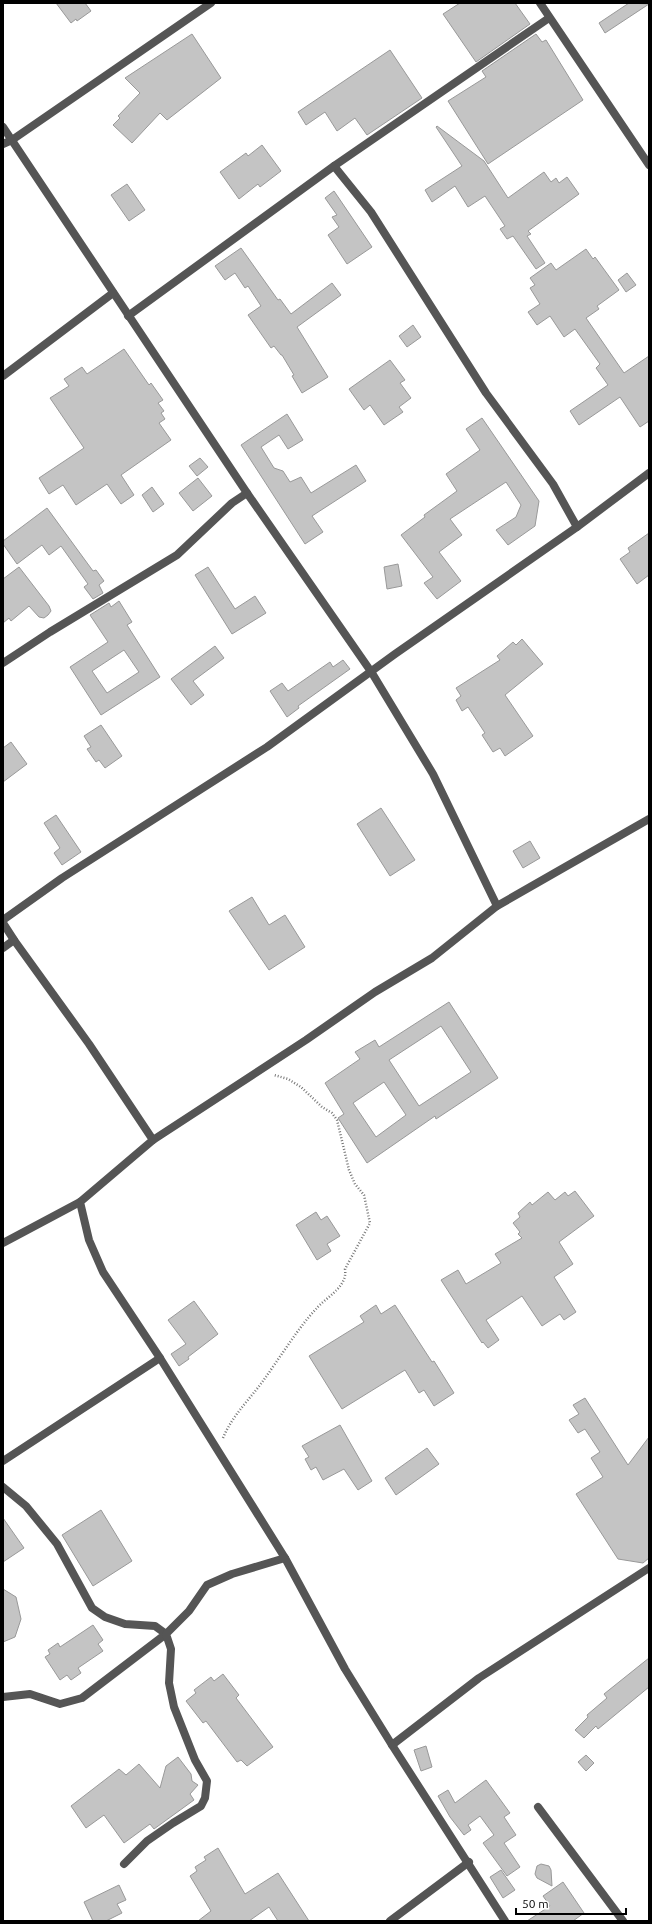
<svg xmlns="http://www.w3.org/2000/svg" width="652" height="1924" font-family="Ubuntu,sans-serif">
  <style>
    .building { fill: #c4c4c4; stroke: #999; fill-rule: evenodd }
    .lines { fill: none; stroke-linecap: round; stroke-linejoin: round }
    .path { stroke: #777; stroke-width: 2.5; stroke-dasharray: 1 2; stroke-linecap: butt }
    .minor { stroke: #555; stroke-width: 8 }
  </style>
  <rect width="100%" height="100%" fill="#fff"/>
  <g class="building">
    <path d="M56 3H85L91 11 77 21 76 19 71 23Z"/>
    <path d="M460 3H515L530 24 476 62 443 14Z"/>
    <path d="M629 3 649 4 605 33 599 23Z"/>
    <path d="M192 34 221 78 167 120 160 113 132 143 113 125 120 118 118 116 140 93 125 78Z"/>
    <path d="M536 34 542 42 546 40 583 100 488 164 448 101 486 77 482 71Z"/>
    <path d="M390 50 422 98 367 135 355 118 337 131 325 112 306 125 298 112Z"/>
    <path d="M437 126 484 161 508 198 544 172 551 182 556 178 559 183 567 177 579 194 528 231 531 234 527 236 545 263 536 269 513 236 507 239 500 229 505 226 485 196 468 207 455 186 432 202 425 190 462 166 436 127Z"/>
    <path d="M262 145 281 171 260 187 258 184 239 199 220 172 246 153 248 156Z"/>
    <path d="M127 184 145 210 129 221 111 195Z"/>
    <path d="M334 191 372 247 347 264 328 235 339 227 332 217 337 215 325 198Z"/>
    <path d="M241 248 278 300 280 299 291 314 332 283 341 295 297 327 328 377 302 393 292 376 294 375 282 355H281L274 346 271 348 248 315 261 306 248 286 245 288 235 273 225 280 215 266Z"/>
    <path d="M586 249 593 259 595 257 619 290 597 306 599 309 586 318 624 373 649 356V421L640 427 620 397 579 425 570 411 608 385 596 368 600 364 575 329 564 337 550 316 537 325 528 312 540 304 530 288 535 285 530 278 551 263 556 270Z"/>
    <path d="M627 273 636 285 626 292 618 280Z"/>
    <path d="M413 325 421 337 407 347 399 336Z"/>
    <path d="M124 349 149 385 151 383 163 400 158 403 164 411 161 413 165 419 159 423 171 440 121 475 134 495 121 504 107 484 76 505 63 485 49 494 39 478 84 448 50 398 69 386 64 379 82 367 87 374Z"/>
    <path d="M390 360 405 380 400 383 411 398 399 407 403 412 384 425 370 405 364 410 349 389Z"/>
    <path d="M287 414 303 440 288 449 279 435 261 447 274 468 283 471 290 482 301 477 311 493 356 465 366 481 312 516 323 532 305 544 241 445Z"/>
    <path d="M482 418 539 501 535 526 508 545 496 530 516 517 521 505 506 482 450 519 462 535 439 552 461 581 437 599 424 583 433 577 401 535 425 517 424 515 457 491 446 474 480 450 466 429Z"/>
    <path d="M200 458 208 467 197 476 189 466Z"/>
    <path d="M198 478 212 496 193 511 179 493Z"/>
    <path d="M152 487 164 504 153 512 142 495Z"/>
    <path d="M47 508 93 571 96 570 104 581 99 585 103 593 93 599 84 587 88 584 61 546 49 555 42 545 17 564 3 544V541Z"/>
    <path d="M649 533V575L637 584 620 559 630 552 628 548Z"/>
    <path d="M398 564 402 586 387 589 384 567Z"/>
    <path d="M19 567 49 606 51 611 48 615 44 618 39 617 29 606 11 621 9 618 3 623V579Z"/>
    <path d="M208 567 235 609 255 596 266 613 232 634 195 575Z"/>
    <path d="M119 601 132 622 127 625 160 677 101 715 70 667 108 642 90 615 109 603 111 607ZM124 650 139 672 107 693 92 671Z"/>
    <path d="M522 639 543 664 505 695 533 736 505 756 500 748 493 752 482 735 485 733 468 707 462 711 456 700 461 696 456 688 500 660 497 656 513 642 516 645Z"/>
    <path d="M215 646 224 658 193 681 204 695 191 705 171 679Z"/>
    <path d="M343 660 350 669 298 706 299 708 287 717 270 691 282 683 288 691 330 662 333 667Z"/>
    <path d="M101 725 122 756 105 768 99 760 96 762 87 749 91 747 84 736Z"/>
    <path d="M11 742 27 764 3 782V748Z"/>
    <path d="M381 808 415 860 390 876 357 824Z"/>
    <path d="M56 815 81 852 62 865 54 853 60 848 44 823Z"/>
    <path d="M530 841 540 858 523 868 513 851Z"/>
    <path d="M252 897 269 925 285 915 305 947 269 970 229 911Z"/>
    <path d="M449 1002 498 1078 436 1119 435 1116 367 1163 338 1118 344 1114 325 1083 360 1059 355 1052 375 1040 379 1047ZM441 1026 471 1072 419 1106 389 1060ZM384 1082 406 1115 376 1137 353 1103Z"/>
    <path d="M575 1191 594 1216 559 1242 573 1264 554 1277 576 1312 564 1320 560 1314 542 1326 522 1296 486 1320 499 1340 488 1348 483 1342 482 1343 441 1280 458 1270 466 1284 501 1263 495 1254 522 1238 518 1234 520 1232 513 1223 520 1217 518 1213 530 1202 532 1205 548 1192 555 1200 565 1192 568 1196Z"/>
    <path d="M316 1212 321 1220 327 1216 340 1236 327 1244 331 1251 317 1260 296 1225Z"/>
    <path d="M194 1301 218 1334 188 1357 189 1359 179 1366 171 1354 186 1344 168 1320Z"/>
    <path d="M376 1305 381 1314 395 1305 432 1362 434 1361 454 1393 434 1406 424 1390 419 1393 405 1370 342 1409 309 1356 364 1322 360 1316Z"/>
    <path d="M585 1398 628 1465 649 1437V1558L643 1563 618 1559 576 1494 603 1477 591 1458 600 1452 585 1429 578 1433 569 1420 579 1414 573 1405Z"/>
    <path d="M340 1425 372 1481 358 1490 344 1469 323 1480 316 1467 311 1470 305 1459 309 1457 302 1446Z"/>
    <path d="M427 1448 439 1464 396 1495 385 1478Z"/>
    <path d="M101 1510 132 1561 93 1586 62 1535Z"/>
    <path d="M3 1518 24 1548 3 1562Z"/>
    <path d="M3 1589 16 1597 21 1619 15 1637 3 1642Z"/>
    <path d="M93 1625 103 1640 98 1644 103 1651 78 1668 81 1673 71 1680 67 1675 60 1680 45 1657 50 1654 48 1650 58 1643 60 1647Z"/>
    <path d="M649 1658V1687L598 1729 596 1726 584 1738 575 1730 588 1717 587 1715 607 1698 604 1694Z"/>
    <path d="M223 1674 239 1695 236 1698 273 1747 247 1766 241 1760 237 1762 206 1721 203 1723 186 1701 196 1693 194 1690 211 1677 214 1681Z"/>
    <path d="M426 1746 432 1767 421 1771 414 1750Z"/>
    <path d="M586 1755 594 1763 586 1771 578 1762Z"/>
    <path d="M178 1757 191 1774 192 1781 198 1785 190 1794 194 1800 154 1829 150 1824 124 1843 104 1815 86 1828 71 1806 119 1769 126 1775 139 1764 160 1788 166 1766Z"/>
    <path d="M486 1780 510 1813 504 1817 516 1835 504 1843 520 1867 507 1876 483 1843 494 1835 480 1816 468 1825 471 1830 464 1835 450 1817 438 1796 448 1790 455 1803Z"/>
    <path d="M218 1848 245 1894 278 1873 309 1921H278L269 1907 249 1921H198L211 1911 190 1876 197 1871 195 1867 206 1860 204 1857Z"/>
    <path d="M541 1864 549 1866 551 1870 552 1886 537 1878 535 1874 537 1866Z"/>
    <path d="M501 1870 515 1890 503 1898 490 1877Z"/>
    <path d="M563 1882 584 1913 573 1921H527L550 1906 543 1896Z"/>
    <path d="M119 1885 126 1900 117 1904 122 1913 106 1921H93L84 1902Z"/>
  </g>
  <g class="lines">
    <path class="path" d="M223 1438C232 1416 249 1400 263 1381 279 1359 298 1328 316 1309 326 1297 348 1287 345 1269L370 1223 364 1195 355 1184 349 1170 337 1120 332 1113 322 1107 301 1087 288 1079 274 1075"/>
    <g class="minor">
      <path d="M540 3 649 165"/>
      <path d="M3 127 247 493 372 673 433 774 497 906 432 958 375 992 306 1040 153 1140"/>
      <path d="M3 144 12 140 211 3"/>
      <path d="M334 166 371 212 486 393 553 484 577 527"/>
      <path d="M128 316 334 166 549 18"/>
      <path d="M3 376 113 293"/>
      <path d="M3 663 50 632 177 555 232 503 247 493"/>
      <path d="M497 906 649 819"/>
      <path d="M3 920 62 878 267 747 395 654 577 527 649 473"/>
      <path d="M3 923 14 940 89 1044 153 1140 80 1202 89 1240 103 1272 160 1358 285 1558 345 1669 392 1745 505 1921"/>
      <path d="M3 948 14 940"/>
      <path d="M3 1243 80 1202"/>
      <path d="M3 1461 160 1358"/>
      <path d="M3 1487 26 1506 57 1544 92 1608 105 1617 125 1624 155 1626 166 1634 82 1698 60 1704 30 1694 3 1697"/>
      <path d="M392 1745 479 1678 649 1568"/>
      <path d="M538 1807 623 1921"/>
      <path d="M124 1864 147 1841 173 1823 201 1806 205 1798 207 1781 195 1760 174 1707 169 1683 171 1649 166 1634 189 1611 207 1585 232 1574 285 1558"/>
      <path d="M390 1921 469 1862"/>
    </g>
  </g>
  <rect width="652" height="1924" fill="none" stroke="#000000" stroke-width="8"/>
  <path d="M516 1908v6h110v-6" fill="none" stroke="#000000" stroke-width="2"/>
  <text x="522" y="1908" font-size="12" fill="#000000" stroke="#ffffff" stroke-width="3" paint-order="stroke">50 m</text>
</svg>
